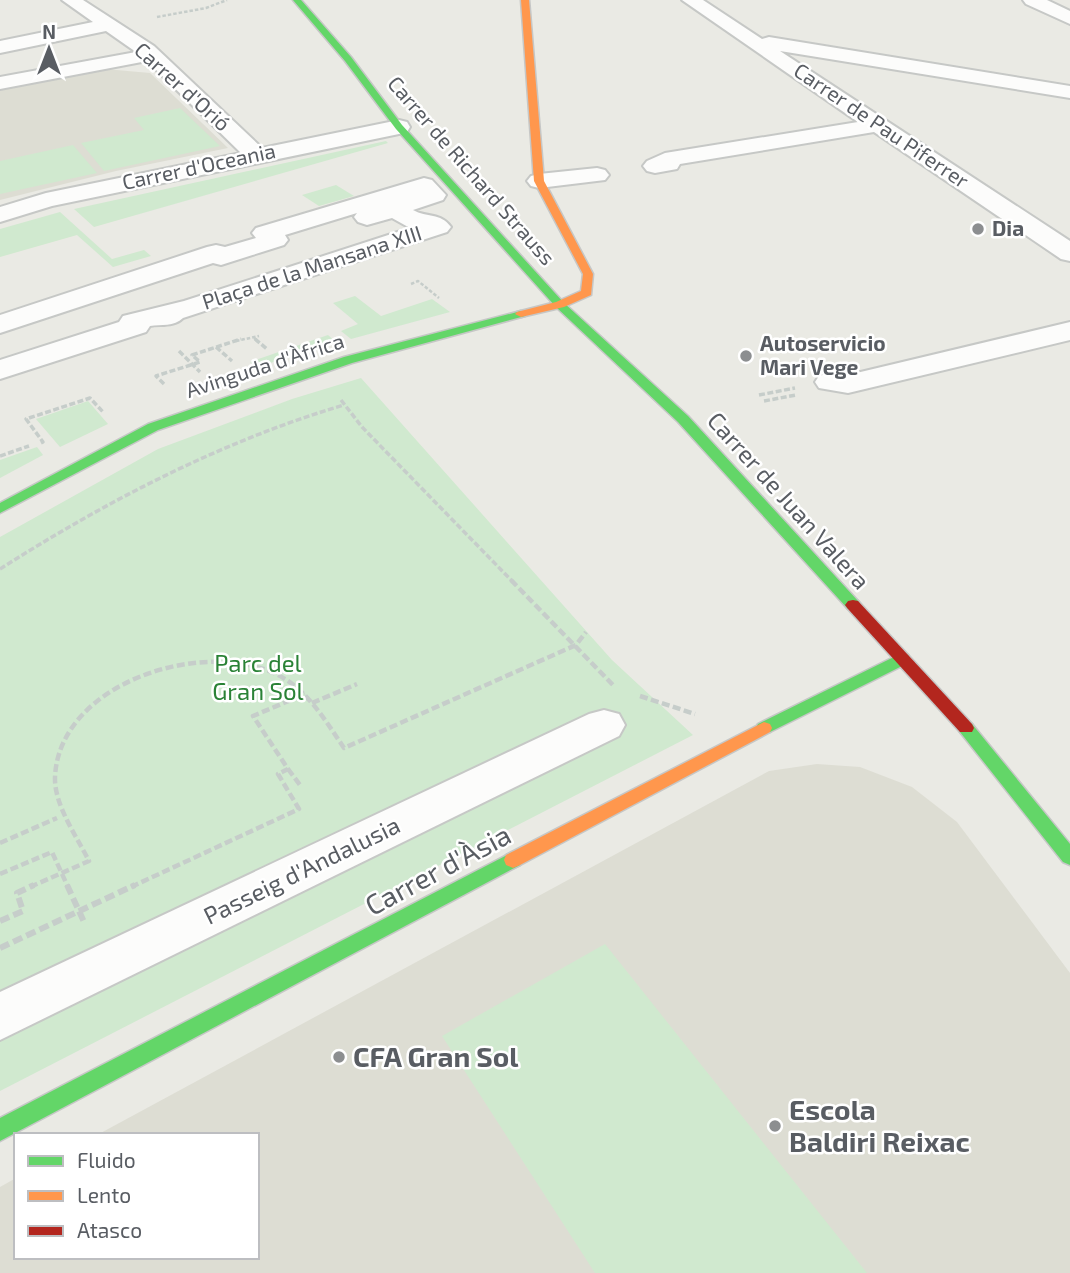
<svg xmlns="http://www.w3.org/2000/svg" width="1070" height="1273" font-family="'Exo 2',sans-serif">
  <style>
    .education { fill: #ddddd3 }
    .green { fill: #d0e9cf }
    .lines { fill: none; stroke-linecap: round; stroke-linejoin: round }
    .street-casing { stroke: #c6c8c6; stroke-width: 4 }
    .fast-casing { stroke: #c6c7c6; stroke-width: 3 }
    .slow-casing { stroke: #c6c7c6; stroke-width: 3 }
    .jam-casing { stroke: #c6c7c6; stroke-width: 3 }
    .path-far3 { stroke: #c6cdca; stroke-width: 2.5; stroke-dasharray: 3.5 2; stroke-linecap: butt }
    .path-far2 { stroke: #c6cdca; stroke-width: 3.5; stroke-dasharray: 6 2.5; stroke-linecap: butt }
    .path-far1 { stroke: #c6cdca; stroke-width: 4.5; stroke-dasharray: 8 3.5; stroke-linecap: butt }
    .path { stroke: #c6cdca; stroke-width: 6; stroke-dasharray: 10 4.5; stroke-linecap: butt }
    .street { fill: #fcfcfb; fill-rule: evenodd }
    .fast { fill: #63d668; fill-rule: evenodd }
    .slow { fill: #ff974d; fill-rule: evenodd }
    .jam { fill: #b3261e; fill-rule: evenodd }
    .poi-dot { fill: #8c8e90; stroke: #fff; stroke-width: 2.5 }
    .labels { text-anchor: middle; stroke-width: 5; stroke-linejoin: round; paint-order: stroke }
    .far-street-label { font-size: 21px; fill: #595d63; stroke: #fff }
    .far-poi-label { font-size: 21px; font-weight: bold; fill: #595d63; stroke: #fff; text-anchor: start }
    .street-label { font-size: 24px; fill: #595d63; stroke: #fff }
    .park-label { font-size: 24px; fill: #2a8236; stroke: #fff }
    .near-street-label { font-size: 28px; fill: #595d63; stroke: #fff }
    .near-poi-label { font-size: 28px; font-weight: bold; fill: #595d63; stroke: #fff; text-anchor: start }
  </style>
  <rect width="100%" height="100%" fill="#eaeae4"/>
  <g class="education">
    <path d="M105 69 150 73 228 148 116 171 0 200V90Z"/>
    <path d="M817 764 860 767 912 787 957 822 1070 973V1273H0V1187L16 1178V1257H257V1135H97L769 771Z"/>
  </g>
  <g class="green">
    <path d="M180 108 220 146 104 171 81 143 144 130 134 118Z"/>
    <path d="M386 141 388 143 94 227 74 209Z"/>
    <path d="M73 145 97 173 0 194V161Z"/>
    <path d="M336 185 354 196 319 206 302 195Z"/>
    <path d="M60 212 112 259 144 250 151 256 113 267 77 235 0 257V229Z"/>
    <path d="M355 296 381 316 432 299 450 312 351 339 341 331 358 324 333 303Z"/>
    <path d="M328 335 337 343 257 367 250 362Z"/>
    <path d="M361 378 612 660 693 735 0 1091V537L158 449 292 399Z"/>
    <path d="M88 401 108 424 60 447 36 419Z"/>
    <path d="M37 447 43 455 0 478V460Z"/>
    <path d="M605 944 867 1273H595L442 1036Z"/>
  </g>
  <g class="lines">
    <defs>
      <g id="street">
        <path d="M62 0H83L154 46 262 148 399 120 407 122 410 127 407 132 399 134 52 206 0 222V207L46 193 241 153 147 61 0 89V77L136 52 106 31 0 53V41L93 22Z"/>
        <path d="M682 0H703L762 39 769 37 1070 86V98L780 51 1070 241V261L1061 259 874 132 680 164 677 169 655 173 647 171 643 166 647 161 665 153 858 122Z"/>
        <path d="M1023 0H1047L1070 11V24L1026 4Z"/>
        <path d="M597 168 605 170 609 175 605 180 539 188 531 186 527 181 531 176 539 174Z"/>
        <path d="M424 178 432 180 446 195 443 200 413 210C427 218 440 212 451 227L447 232 183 318C174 327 161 324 150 326L146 332 0 379V360L119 322 123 316 184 301 410 228 392 218 367 225 358 222 354 217 357 213 285 235 288 240 284 245 221 265 213 263 0 333V315L207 247 216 245 225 247 256 238 252 233 256 228Z"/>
        <path d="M1070 322V340L848 393 819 388 815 382 819 376 830 373 848 375Z"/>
        <path d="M604 710 619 714 625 725 619 736 0 1040V992L589 714Z"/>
      </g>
      <g id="fast">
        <path d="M293 0H301L351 57 402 125 564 303 688 416 858 601 861 605 858 609H848L678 422 556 307 396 129 345 61Z"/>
        <path d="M521 311 527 314 525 316 352 363 158 430 0 513V503L148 424 344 357Z"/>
        <path d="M902 653 908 655 910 659 908 663 770 732H758L756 728 758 724Z"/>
        <path d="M966 722 972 724 1070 844V865L1063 862 960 732 958 728 960 724Z"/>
        <path d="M513 852 520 855 522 860 520 865 0 1141V1118Z"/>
      </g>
      <g id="slow">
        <path d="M521 0H529L544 181 593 274 591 295 564 307 521 317 515 314 517 312 556 302 581 291 583 274 534 181Z"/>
        <path d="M764 722 770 724 772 728 770 732 520 865 513 868 506 865 504 860 506 855Z"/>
      </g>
      <path id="jam" d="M853 600 858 601 972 724 974 728 972 732H960L848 609 845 605 848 601Z"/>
    </defs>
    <use href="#street" class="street-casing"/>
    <use href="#fast" class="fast-casing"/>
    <use href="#slow" class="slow-casing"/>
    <use href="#jam" class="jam-casing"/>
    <g class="path-far3">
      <path d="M157 17 206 8 227 0"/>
      <path d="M411 284 418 281 439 298"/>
      <path d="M254 338 258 341"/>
      <path d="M236 341 259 336"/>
    </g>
    <g class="path-far2">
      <path d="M255 339 267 349"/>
      <path d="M216 347 232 361"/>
      <path d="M179 351 200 372"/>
      <path d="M164 384 156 376 200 362 192 355 241 339"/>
      <path d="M759 395 795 388"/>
      <path d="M341 400 362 427 513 582"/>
      <path d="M764 401 796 395"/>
      <path d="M41 443 43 442 26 419 90 398 103 412"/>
      <path d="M0 456 29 446"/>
      <path d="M0 569C107 501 222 441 344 405"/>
    </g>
    <g class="path-far1">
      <path d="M511 580 613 685"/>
      <path d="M640 696 695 714"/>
      <path d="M312 703 357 684"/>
      <path d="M288 769 300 785"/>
      <path d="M0 843 57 818"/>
      <path d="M0 874 52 852 68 887"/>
      <path d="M30 887 89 861C77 837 54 805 55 777 59 684 201 638 276 674 307 689 325 720 344 748L576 645 586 632"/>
      <path d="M131 887 299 809 278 774 288 769 253 716 305 694"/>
    </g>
    <g class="path">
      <path d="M67 885 85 924"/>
      <path d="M0 921 23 911 17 893 34 885"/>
      <path d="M0 948 135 885"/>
    </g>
    <use href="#street" class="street"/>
    <use href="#fast" class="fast"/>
    <use href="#slow" class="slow"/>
    <use href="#jam" class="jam"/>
  </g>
  <g class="poi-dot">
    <circle cx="978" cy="229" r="7"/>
    <circle cx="746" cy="356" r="7"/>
    <circle cx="339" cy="1057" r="7"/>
    <circle cx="775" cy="1126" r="7"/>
  </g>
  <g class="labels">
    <g class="far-street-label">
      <text transform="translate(182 87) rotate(42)" y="7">Carrer d'Orió</text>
      <text transform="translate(881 126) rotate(34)" y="7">Carrer de Pau Piferrer</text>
      <text transform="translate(199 167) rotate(-12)" y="7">Carrer d'Oceania</text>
      <text transform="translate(471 171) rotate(49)" y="7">Carrer de Richard Strauss</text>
      <text transform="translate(312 268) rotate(-18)" y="7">Plaça de la Mansana XIII</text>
      <text transform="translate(265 366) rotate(-18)" y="7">Avinguda d'Àfrica</text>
    </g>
    <g class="far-poi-label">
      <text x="992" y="236">Dia</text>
      <text x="760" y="351">Autoservicio<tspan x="760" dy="24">Mari Vege</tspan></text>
    </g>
    <g class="street-label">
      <text transform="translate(788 501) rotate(48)" y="8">Carrer de Juan Valera</text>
      <text transform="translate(302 871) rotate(-26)" y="8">Passeig d'Andalusia</text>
    </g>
    <g class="park-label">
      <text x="258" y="672">Parc del<tspan x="258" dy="28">Gran Sol</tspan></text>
    </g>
    <g class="near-street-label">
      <text transform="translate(438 870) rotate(-28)" y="10">Carrer d'Àsia</text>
    </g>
    <g class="near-poi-label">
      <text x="353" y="1067">CFA Gran Sol</text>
      <text x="789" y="1120">Escola<tspan x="789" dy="32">Baldiri Reixac</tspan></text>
    </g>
  </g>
  <rect x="14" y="1133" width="245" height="126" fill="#ffffff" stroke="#bdbec1" stroke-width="2"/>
  <rect x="28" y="1156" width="35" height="10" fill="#63d668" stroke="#bdbec1" stroke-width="2"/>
  <text x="77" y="1168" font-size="21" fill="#595d63">Fluido</text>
  <rect x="28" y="1191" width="35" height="10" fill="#ff974d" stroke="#bdbec1" stroke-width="2"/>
  <text x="77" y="1203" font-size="21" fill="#595d63">Lento</text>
  <rect x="28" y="1226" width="35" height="10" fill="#b3261e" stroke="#bdbec1" stroke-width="2"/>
  <text x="77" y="1238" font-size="21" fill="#595d63">Atasco</text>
  <g transform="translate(49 49)" stroke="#ffffff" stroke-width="5" paint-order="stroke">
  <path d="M0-5L12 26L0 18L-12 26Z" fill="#595d63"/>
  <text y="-10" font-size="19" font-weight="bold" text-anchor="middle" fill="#595d63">N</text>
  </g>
</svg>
